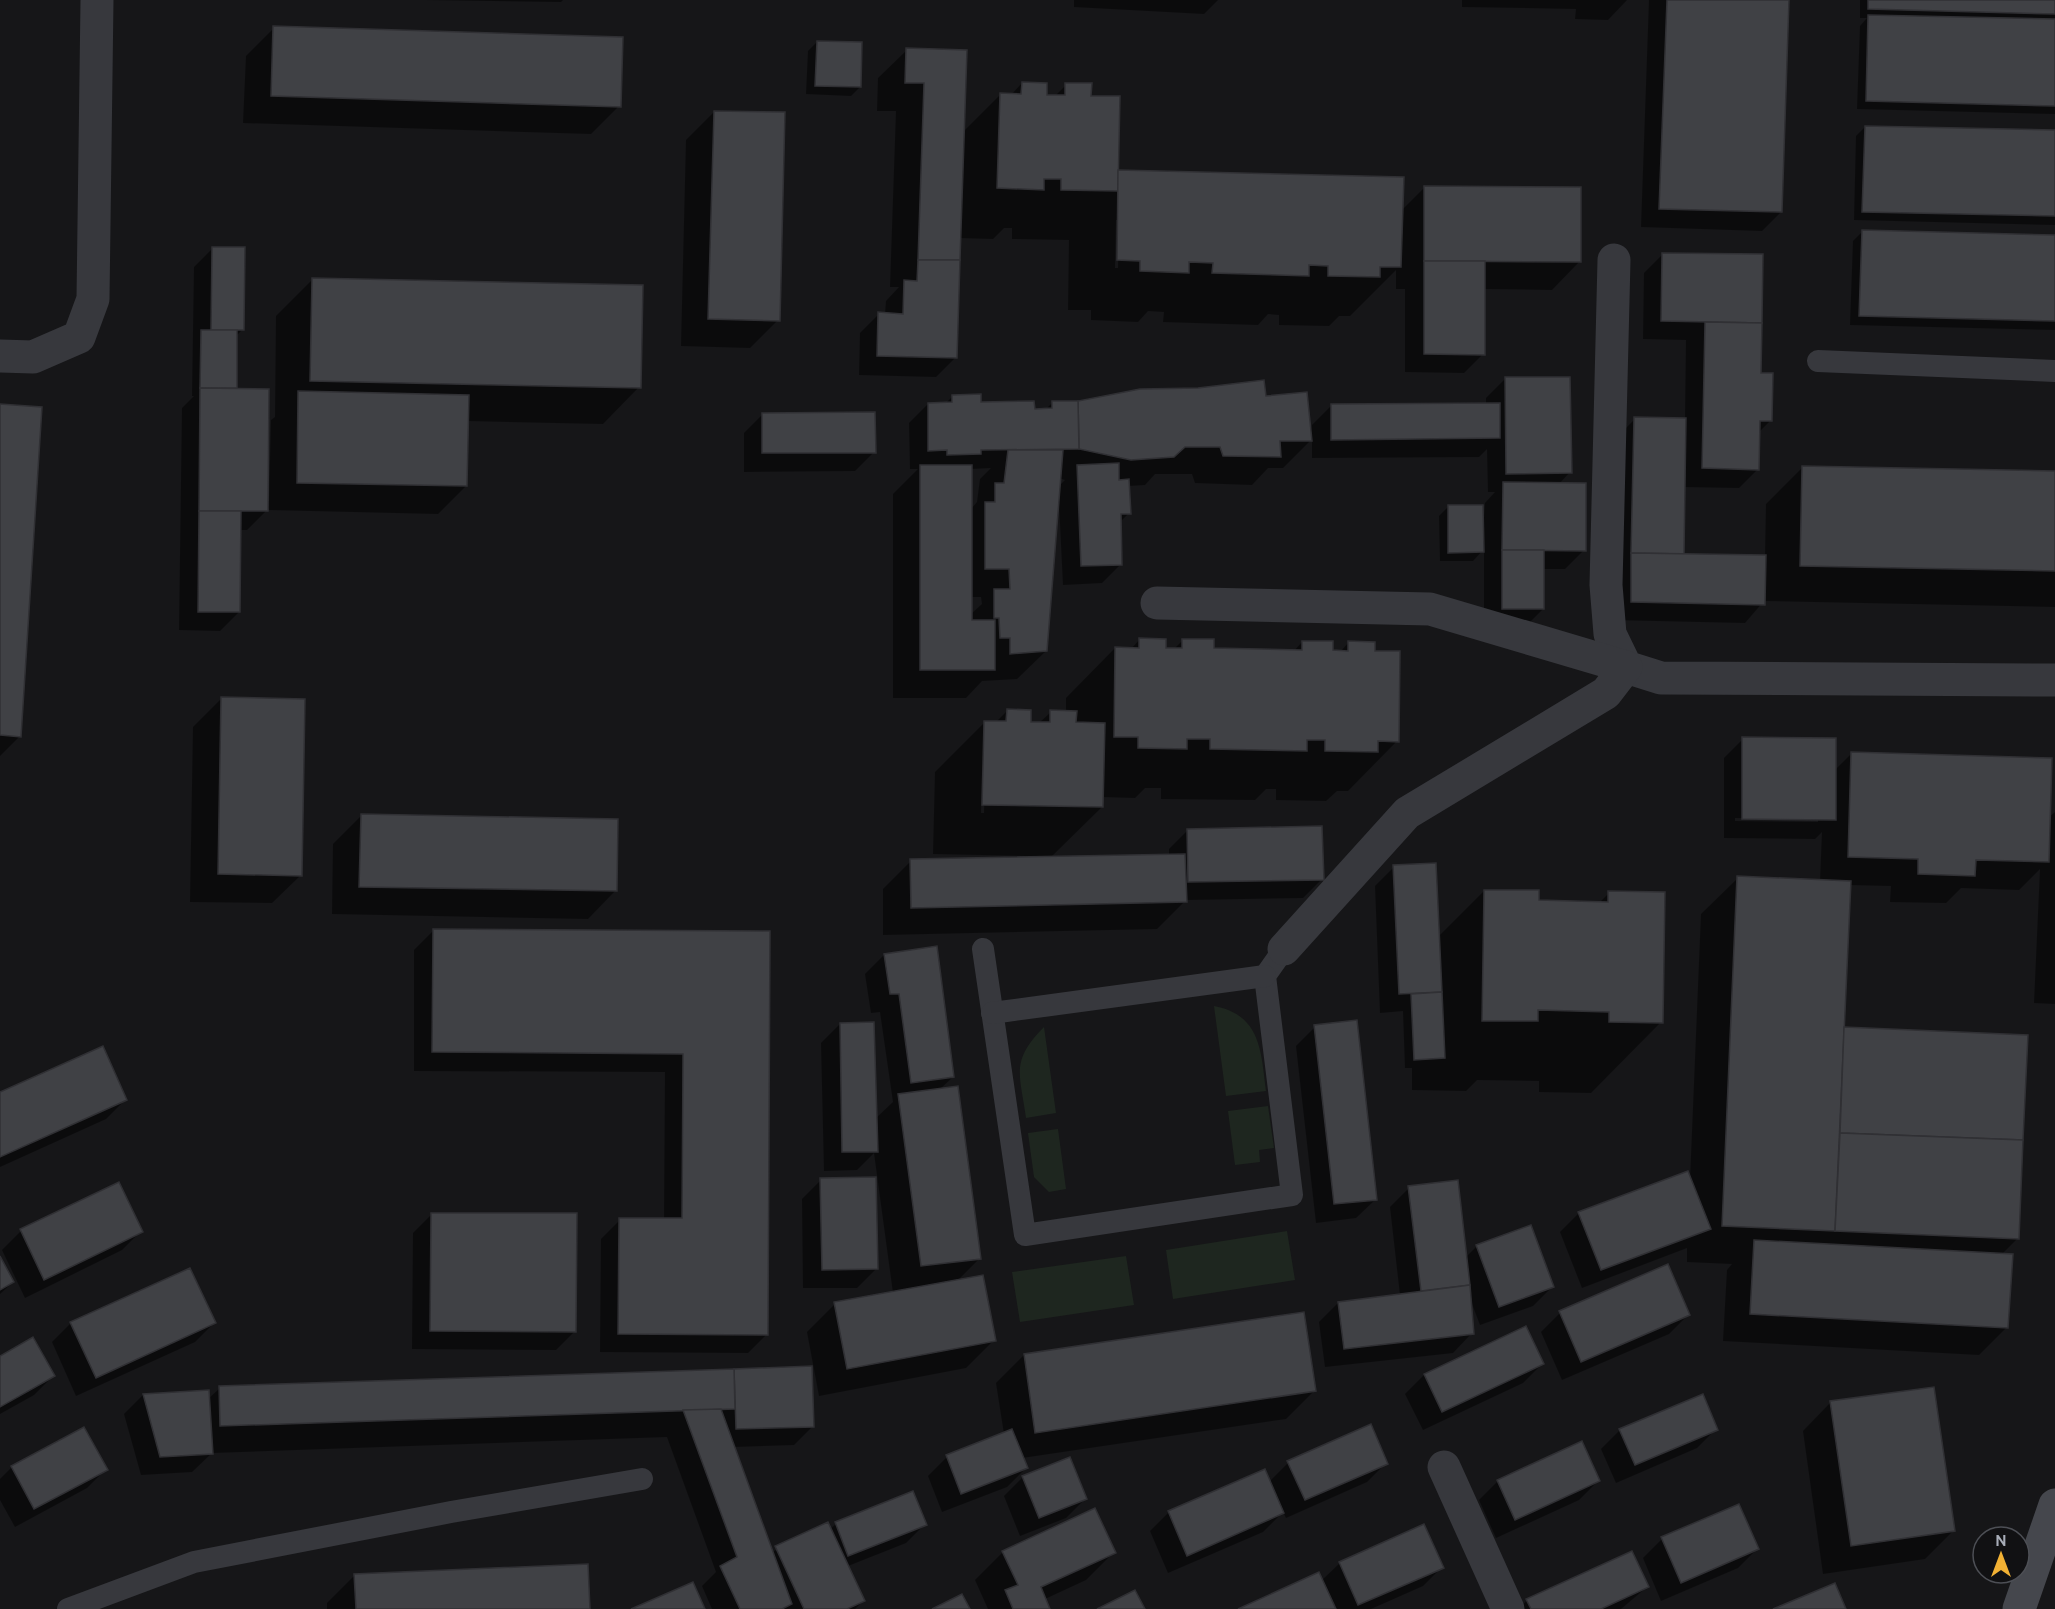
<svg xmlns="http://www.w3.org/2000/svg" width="2055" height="1609" font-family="Cabin,sans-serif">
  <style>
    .green { fill: #1e261f }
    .shadow { fill: #0007; fill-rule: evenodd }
    .building { fill: #404145; stroke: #303034; stroke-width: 1.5 }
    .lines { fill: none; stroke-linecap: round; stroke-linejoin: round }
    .lane { stroke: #37383d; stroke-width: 22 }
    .street { stroke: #37383d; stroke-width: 33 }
    .secondary { stroke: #45474d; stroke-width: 33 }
  </style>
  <rect width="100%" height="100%" fill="#161618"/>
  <g class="green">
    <path d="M1214 1006C1261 1015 1261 1051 1266 1091L1226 1096Z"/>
    <path d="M1044 1027 1056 1113 1026 1118C1020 1074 1010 1061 1044 1027Z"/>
    <path d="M1268 1106 1274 1148 1259 1150 1260 1162 1235 1165 1228 1111Z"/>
    <path d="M1058 1129 1066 1189 1049 1192 1034 1177 1028 1133Z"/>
    <path d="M1287 1231 1295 1280 1173 1299 1166 1250Z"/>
    <path d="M1126 1256 1134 1305 1020 1322 1012 1272Z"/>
  </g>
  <g class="shadow">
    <path d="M426 0H563L561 2Z"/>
    <path d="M1074 0H1218L1204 14 1074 7Z"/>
    <path d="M1462 0H1627L1608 20 1575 19 1576 9 1462 7Z"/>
    <path d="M1649 0H1788L1781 212 1762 231 1641 227Z"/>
    <path d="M1860 0H2055V114L1857 109 1860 26 1867 18H1860Z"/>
    <path d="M274 28 619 106 591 134 243 123 246 56Z"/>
    <path d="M817 42 860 87 851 96 806 94 808 51Z"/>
    <path d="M907 50 963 132 1000 95H1011L1022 83 1045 96H1055L1066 85 1090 97 1117 172 1401 211 1425 187 1580 261 1552 290 1484 289 1483 354 1464 373 1405 372V289H1396V270L1350 316H1339L1329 326 1279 325V315L1268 314 1258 325 1163 322 1164 312 1148 311 1138 322 1091 320V310H1068L1069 240 1012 239V228H1004L993 239 959 238 955 358 936 377 859 375 860 333 879 314H885L886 301 899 287H890L896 111H877L878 78ZM1116 220H1119L1118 268H1115Z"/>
    <path d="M714 112 778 320 750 348 681 346 686 140Z"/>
    <path d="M1865 127 2055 132V225L1854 220 1856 136Z"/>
    <path d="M1862 232 2055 236V330L1850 325 1853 241Z"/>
    <path d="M213 248 243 329 236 336 235 387 233 390 266 501H269L271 420 275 417 276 316 313 279 639 387 603 424 467 421 466 486 438 514 269 510V508L247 530H239V612L220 631 179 630 182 408 194 396H192L194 267Z"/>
    <path d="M1663 254 1762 256 1760 375 1771 420 1758 433V469L1739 488 1683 487 1682 555 1765 557 1766 504 1802 468 2055 472V607L1764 601 1745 623 1612 620 1616 438 1635 419H1685L1686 340 1643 339 1644 273Z"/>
    <path d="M1505 379 1570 472 1559 484 1584 550 1565 569H1543V609L1524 628H1484V549L1473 561H1440L1439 516 1448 507 1484 517 1485 503 1495 492H1488L1487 449 1479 457 1312 458V439L1283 468H1268L1252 485 1195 483 1192 474H1155L1145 485 1128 486 1129 513 1119 523 1121 564 1102 583 1063 585 1059 503H1057L1046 651 1017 679 982 681 966 698H893V494L918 469H910L909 423 928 404H945L953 396 980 404 1033 410H1045L1052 403 1265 398 1310 434 1312 425 1331 406 1486 404V398ZM991 468 980 479 977 502 971 509V469ZM1059 478 1065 480 1059 486ZM971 597H981L982 604 971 614Z"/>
    <path d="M0 406 20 736 0 756Z"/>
    <path d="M763 414 874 452 855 471 744 472V433Z"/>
    <path d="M1140 639 1164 650H1173L1183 640 1213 650 1294 651 1302 642 1340 652 1349 642 1374 652 1397 741 1348 791H1337L1326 801 1276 800V789H1266L1255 800 1161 799V788H1145L1135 798 1102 797V807L1050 858 1169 856V849L1188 830 1322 879 1303 898 1186 900 1157 929 883 935V889L911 861 1025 859V856L933 854 935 772 985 722H996L1007 711 1030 723H1039L1051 712H1066V698L1115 648 1131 649ZM982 771H985L984 813H981Z"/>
    <path d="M221 699 301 875 272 903 190 902 193 727Z"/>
    <path d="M1743 739 1835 770 1851 754 2048 818 2055 812V1004L2034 1003 2040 869 2019 890 1961 888 1946 903 1890 902 1891 886 1849 885 1843 1028 2018 1238 2001 1255 2007 1327 1979 1355 1723 1341 1727 1270 1732 1264 1687 1262V1248L1582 1288 1560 1232 1579 1213 1690 1180 1701 914 1738 878 1820 881 1822 832 1815 839 1724 838V758ZM1735 818 1818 819V822L1735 821Z"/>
    <path d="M361 816 616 890 588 919 332 914 333 844Z"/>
    <path d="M1394 867 1438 937 1484 891 1537 902 1599 903 1609 893 1661 1022 1591 1093 1539 1092V1081L1477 1080 1466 1091 1412 1090V1068H1405L1403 1011 1380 1013 1375 886Z"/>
    <path d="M433 931 769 932 767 1334 748 1353 600 1352 601 1239 620 1220H664L665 1072 414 1071V950Z"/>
    <path d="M884 955 953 1077 939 1090 980 1258 957 1281 994 1340 966 1368 819 1396 807 1332 835 1304 893 1293 874 1153 857 1170 824 1171 821 1043 840 1024 875 1119 893 1102 880 1012 871 1013 865 974Z"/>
    <path d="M1315 1027 1376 1199 1356 1218 1316 1223 1296 1046Z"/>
    <path d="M0 1094 125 1100 106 1119 0 1167Z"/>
    <path d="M821 1180 876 1269 857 1288H803L802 1199Z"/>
    <path d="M118 1184 141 1231 122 1250 25 1298 2 1250 21 1231Z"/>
    <path d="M1409 1188 1464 1259 1477 1246 1552 1287 1533 1306 1480 1325 1469 1296 1472 1333 1453 1353 1325 1367 1319 1322 1338 1303 1400 1295 1390 1207Z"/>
    <path d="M432 1214 575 1331 556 1350 412 1349 413 1233Z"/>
    <path d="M0 1259 13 1282 0 1294Z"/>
    <path d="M1667 1266 1688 1315 1669 1334 1562 1380 1541 1332 1560 1313Z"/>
    <path d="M189 1270 214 1323 195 1342 76 1396 52 1342 71 1323Z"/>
    <path d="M1525 1328 1542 1364 1523 1383 1423 1430 1405 1394 1424 1375Z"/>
    <path d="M1024 1355 1314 1391 1286 1419 1022 1458 1026 1468 1007 1487 942 1512 928 1476 947 1457 1004 1434 996 1383Z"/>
    <path d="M0 1357 53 1376 34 1395 0 1414Z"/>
    <path d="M734 1370 813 1426 794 1445 733 1447 772 1552 828 1524 830 1529 836 1524H925L906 1543 848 1566 864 1600 855 1609H712L702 1586 716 1572 667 1437 212 1453 192 1472 141 1475 124 1414 143 1395 208 1391V1399L220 1388Z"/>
    <path d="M1831 1402 1953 1531 1925 1559 1823 1574 1803 1431Z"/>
    <path d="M1716 1429 1697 1448 1616 1483 1601 1449 1620 1430Z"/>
    <path d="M1288 1463H1386L1367 1482 1286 1518 1283 1512 1263 1532 1168 1573 1150 1531 1169 1512 1269 1482Z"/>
    <path d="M12 1467 106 1469 87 1488 15 1527 0 1500V1479Z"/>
    <path d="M1023 1477 1085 1499 1066 1518 1020 1536 1004 1496Z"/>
    <path d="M1498 1481H1598L1579 1500 1496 1538 1479 1500Z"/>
    <path d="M1662 1539 1757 1549 1738 1568 1661 1601 1643 1558Z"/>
    <path d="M1003 1552H1114L1086 1580 1045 1599 1049 1609H988L975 1580Z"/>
    <path d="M1340 1563 1442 1567 1423 1586 1371 1609H1241L1321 1581Z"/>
    <path d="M355 1575 588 1609H327V1603Z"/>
    <path d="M1647 1587 1621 1609H1519L1527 1600Z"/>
  </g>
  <g class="building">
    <path d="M1667 0H1789L1782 212 1659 209Z"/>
    <path d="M1868 0H2055V14L1868 9Z"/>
    <path d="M1868 15 2055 19V106L1866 101Z"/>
    <path d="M273 26 623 37 621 107 271 96Z"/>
    <path d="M817 41 862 42 861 87 815 86Z"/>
    <path d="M906 48 967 50 960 260H918L924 83H905Z"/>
    <path d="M1022 82 1047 83V95H1065V83H1092L1091 96H1120L1118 191 1061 190V179H1044V190L997 188 1000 93 1021 94Z"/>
    <path d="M714 111 785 112 780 321 708 319Z"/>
    <path d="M1865 126 2055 130V216L1862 212Z"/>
    <path d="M1118 170 1404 177 1401 267H1380V277L1328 276V266L1309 265V276L1212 273 1213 263 1189 262V273L1140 271V261L1117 260Z"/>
    <path d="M1424 186 1581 187V262L1424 261Z"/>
    <path d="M1862 230 2055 235V321L1859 316Z"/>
    <path d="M212 247H245L244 330H211Z"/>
    <path d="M1662 253 1763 254 1762 323 1661 321Z"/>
    <path d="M918 260H960L957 358 877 356 878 312 903 314 904 280 917 281Z"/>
    <path d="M1424 261H1485V355L1424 354Z"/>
    <path d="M312 278 643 285 641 388 310 381Z"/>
    <path d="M1705 322 1762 323 1761 373H1773L1772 421H1760L1759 470 1702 468Z"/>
    <path d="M201 330H237V388H200Z"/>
    <path d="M1505 377H1570L1572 473 1506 474Z"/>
    <path d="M1264 380 1266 396 1307 392 1312 441H1280L1281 457 1223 456 1220 447H1185L1174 457 1131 460 1079 449 1078 401 1140 389 1198 388Z"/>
    <path d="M200 388 269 389 268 511H199Z"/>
    <path d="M298 391 469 395 467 486 297 483Z"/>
    <path d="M981 394V402L1034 401 1035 409 1052 408V401H1078L1079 449 981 450V454L947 455V450L928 451V403L952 402V395Z"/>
    <path d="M1500 403V438L1331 440V404Z"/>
    <path d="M0 404 42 407 21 737 0 735Z"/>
    <path d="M875 412 876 453H762V413Z"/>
    <path d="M1634 417 1686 418 1684 554 1631 553Z"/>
    <path d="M1008 450H1063L1047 651 1010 654V638H1000L999 618H994V589H1010L1009 569H985V502H995V483H1004Z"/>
    <path d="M1119 463V480L1129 479 1131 514H1121L1122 565 1081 566 1077 465Z"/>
    <path d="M920 465H972V620H995V670H920Z"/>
    <path d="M1802 466 2055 471V571L1800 566Z"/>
    <path d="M1503 482 1586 483V551L1502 550Z"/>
    <path d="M1448 505H1483L1484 552 1448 553Z"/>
    <path d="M199 511H241L240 612H198Z"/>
    <rect x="1502" y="550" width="42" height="59"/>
    <path d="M1631 553 1766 555 1765 605 1631 602Z"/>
    <path d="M1139 638 1166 639V648H1182V639H1214V648L1302 650V641H1333V650L1348 651V641L1375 642V651H1400L1399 742 1378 741V752L1325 751V740H1307V751L1210 749V739H1187V749L1138 748V737H1114L1115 647 1139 648Z"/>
    <path d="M221 697 305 699 302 876 218 874Z"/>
    <path d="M1007 709 1031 710V722H1050V710L1077 711 1076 722 1105 723 1103 807 982 805 984 721H1006Z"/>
    <path d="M1742 737 1836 738V820L1742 819Z"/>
    <path d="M1851 752 2052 758 2049 862 1976 860 1975 876 1918 874V859L1848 857Z"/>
    <path d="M361 814 618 819 617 891 359 887Z"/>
    <path d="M1322 826 1324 880 1188 882 1187 829Z"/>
    <path d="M1185 854 1187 902 911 908 910 859Z"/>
    <path d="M1436 863 1442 992 1399 994 1393 865Z"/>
    <path d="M1737 876 1851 881 1835 1231 1722 1226Z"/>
    <path d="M1484 890H1539V900L1608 902V891L1665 892 1663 1023 1609 1022V1012L1538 1010V1021H1482Z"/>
    <path d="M433 929 770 931 768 1335 618 1334 619 1218H682L683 1054 432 1052Z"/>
    <path d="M937 946 954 1077 911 1083 899 994H890L884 954Z"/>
    <path d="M1442 992 1445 1058 1414 1060 1411 994Z"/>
    <path d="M1357 1020 1377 1200 1334 1204 1314 1025Z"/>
    <path d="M874 1022 878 1152H842L840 1023Z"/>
    <path d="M1844 1027 2028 1035 2023 1140 1840 1133Z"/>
    <path d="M103 1046 127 1100 0 1157V1092Z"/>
    <path d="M958 1086 981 1259 921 1266 898 1094Z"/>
    <path d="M1840 1133 2023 1140 2019 1239 1835 1231Z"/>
    <path d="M1688 1171 1711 1229 1601 1270 1578 1212Z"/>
    <path d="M876 1177 878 1269 822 1270 820 1178Z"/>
    <path d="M1458 1180 1470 1285 1421 1291 1408 1186Z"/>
    <path d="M119 1182 143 1232 44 1280 20 1229Z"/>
    <path d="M431 1213H577L576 1332 430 1331Z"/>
    <path d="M1531 1225 1554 1287 1499 1307 1476 1245Z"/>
    <path d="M1754 1240 2013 1254 2008 1328 1750 1314Z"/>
    <path d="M0 1256 14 1282 0 1290Z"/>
    <path d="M1668 1264 1690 1315 1581 1362 1559 1311Z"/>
    <path d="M190 1268 216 1323 96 1378 70 1322Z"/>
    <path d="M983 1275 996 1341 847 1369 834 1302Z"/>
    <path d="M1470 1285 1474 1334 1344 1349 1338 1302Z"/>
    <path d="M1304 1312 1316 1391 1035 1433 1024 1354Z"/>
    <path d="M1526 1326 1544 1364 1442 1412 1424 1374Z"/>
    <path d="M33 1337 55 1376 0 1407V1356Z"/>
    <path d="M812 1366 814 1427 736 1429 734 1369Z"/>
    <path d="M734 1369 735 1409 220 1426 219 1386Z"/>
    <path d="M1934 1387 1955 1531 1851 1546 1830 1401Z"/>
    <path d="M209 1390 213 1454 160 1457 143 1394Z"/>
    <path d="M1703 1394 1718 1430 1635 1465 1619 1429Z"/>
    <path d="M721 1409 792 1604 782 1609H740L720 1566 737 1557 683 1410Z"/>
    <path d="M1371 1424 1388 1464 1305 1500 1287 1461Z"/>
    <path d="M84 1427 108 1470 34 1509 11 1466Z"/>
    <path d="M1012 1429 1028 1468 961 1494 946 1455Z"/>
    <path d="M1582 1441 1600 1481 1515 1520 1497 1480Z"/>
    <path d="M1070 1457 1087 1499 1039 1518 1022 1476Z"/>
    <path d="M1265 1469 1284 1513 1187 1556 1168 1511Z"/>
    <path d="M913 1491 927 1525 848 1556 835 1522Z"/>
    <path d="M1739 1504 1759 1549 1681 1583 1661 1537Z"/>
    <path d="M1095 1508 1116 1553 1041 1587 1050 1609H1013L1005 1590 1018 1585 1002 1551Z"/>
    <path d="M828 1522 865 1601 847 1609H804L775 1546Z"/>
    <path d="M1424 1524 1444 1568 1358 1605 1339 1562Z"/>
    <path d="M1632 1551 1649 1587 1601 1609H1531L1526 1599Z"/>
    <path d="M588 1564 590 1609H356L354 1574Z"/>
    <path d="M1319 1572 1336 1609H1238Z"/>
    <path d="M693 1582 705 1609H631Z"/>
    <path d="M1835 1583 1846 1609H1773Z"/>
    <path d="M1135 1590 1145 1609H1097Z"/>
    <path d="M962 1594 970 1609H932Z"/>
  </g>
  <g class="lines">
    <g class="lane">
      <path d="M1818 361 2055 371"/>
      <path d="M983 949 1025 1235 1292 1195 1265 976 1284 949"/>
      <path d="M992 1013 1265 976"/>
      <path d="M68 1609 194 1562 451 1512 642 1479"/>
    </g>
    <g class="street">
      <path d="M1614 260 1606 585 1610 634 1626 667 1661 678 2055 680"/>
      <path d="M0 356 33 357 79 337 93 299 97 0"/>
      <path d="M1157 603 1430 609 1626 667 1606 693 1407 813 1284 949"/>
      <path d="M1444 1467 1508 1609"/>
    </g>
    <path class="secondary" d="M2019 1609 2055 1505"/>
  </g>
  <g transform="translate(2001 1555)"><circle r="28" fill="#111113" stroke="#4d4f55" stroke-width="1.5"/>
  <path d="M0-4.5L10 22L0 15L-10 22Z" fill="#f2b134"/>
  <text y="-9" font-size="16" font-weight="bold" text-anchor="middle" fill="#a8adb8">N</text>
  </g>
</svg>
